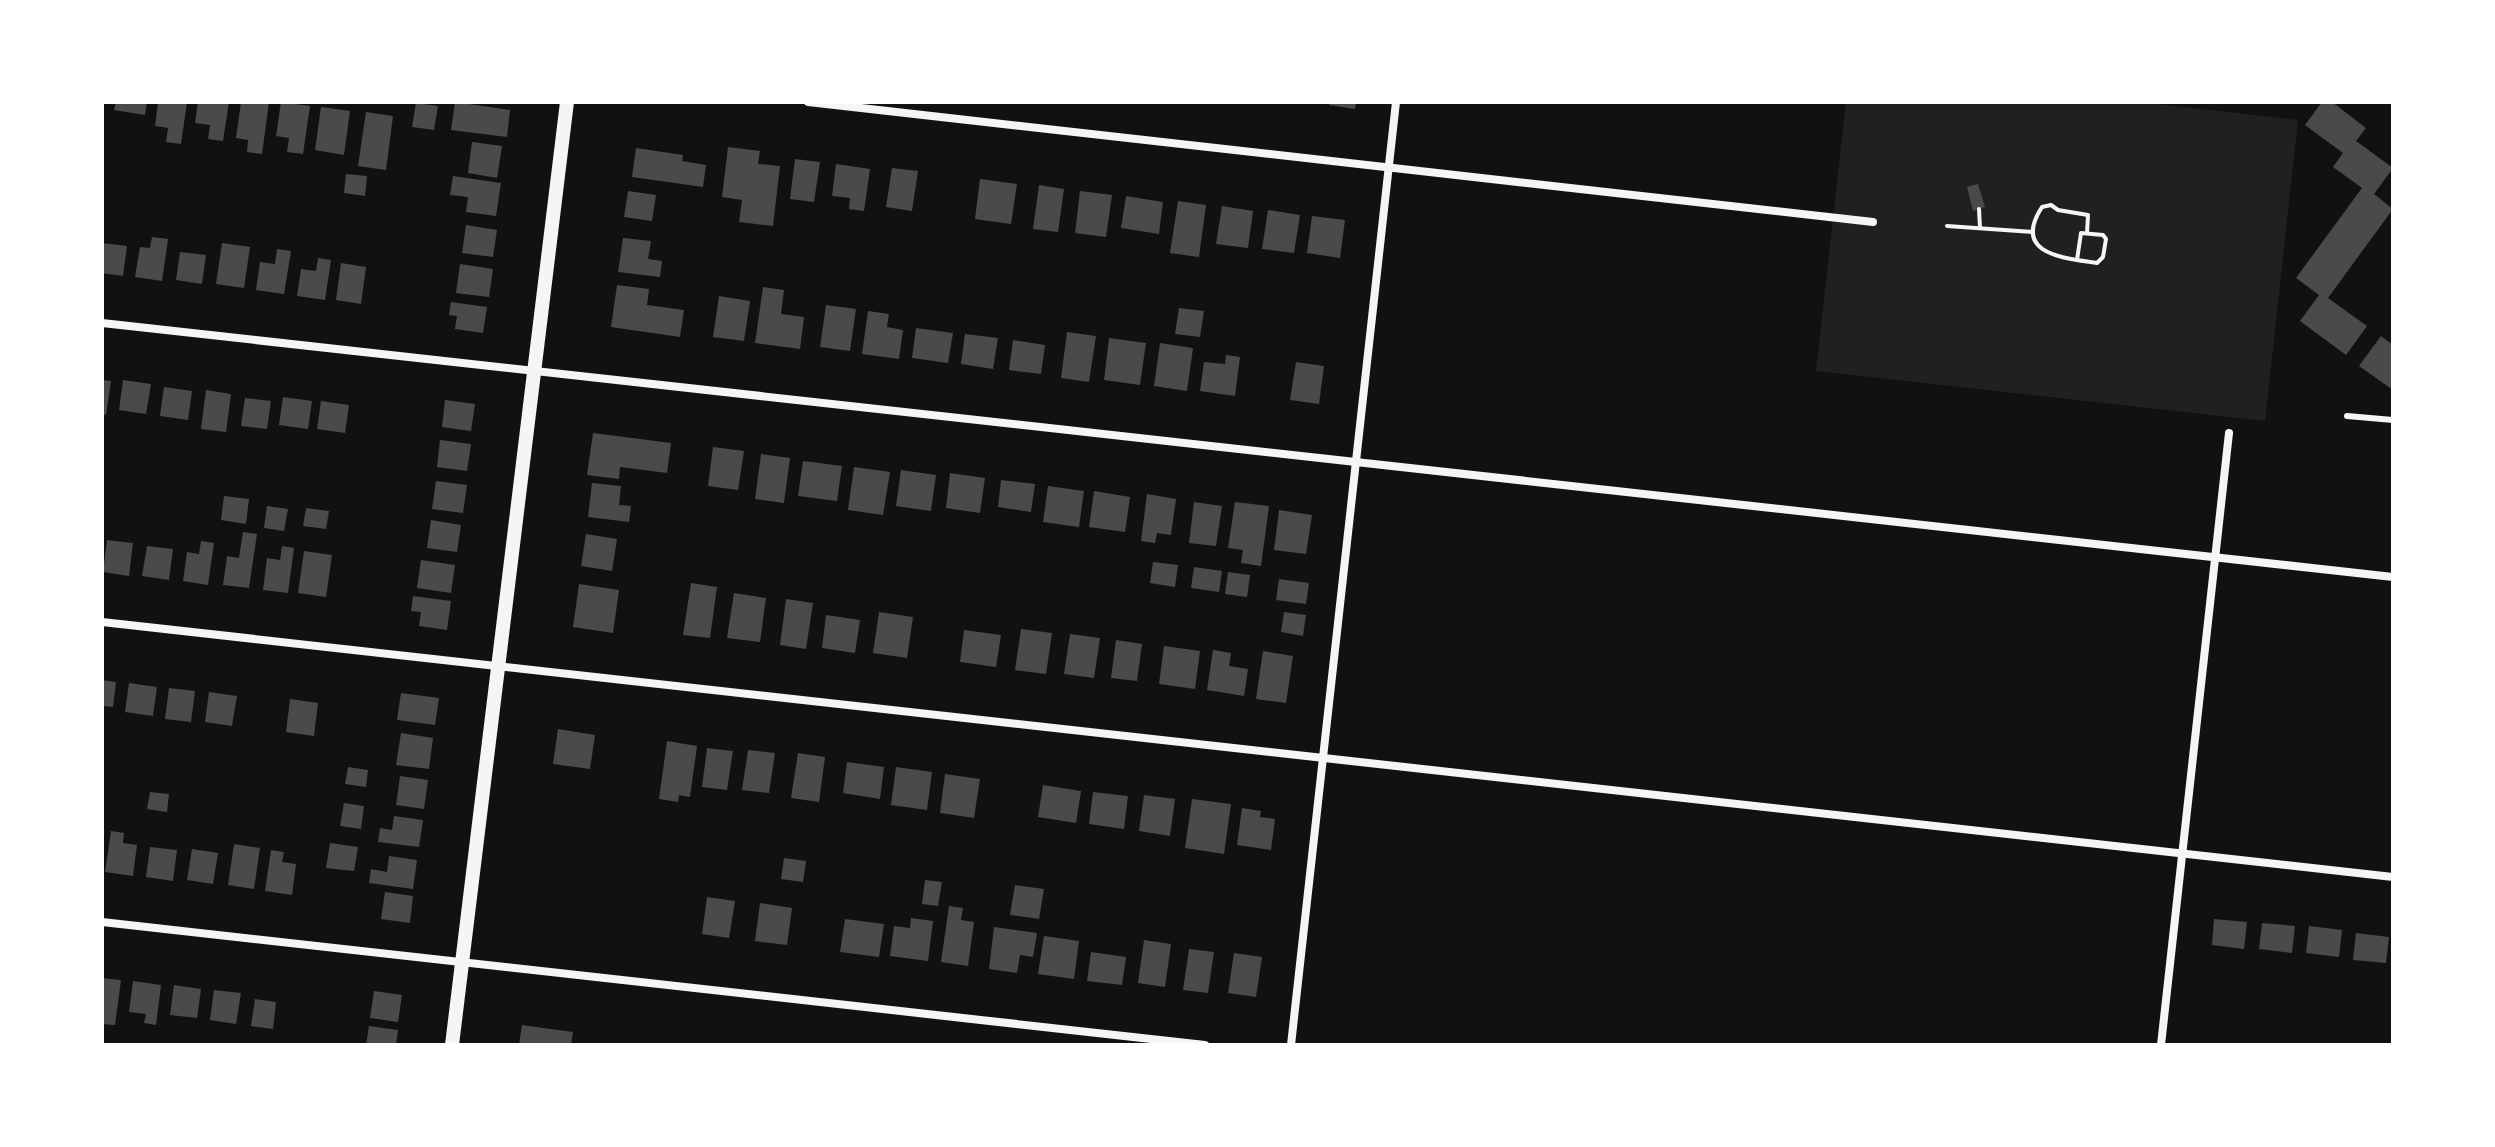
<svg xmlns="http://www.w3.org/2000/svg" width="2495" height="1147" font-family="'Asap Condensed',sans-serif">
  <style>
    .green { fill: #202020 }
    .building { fill: #4a4a4a }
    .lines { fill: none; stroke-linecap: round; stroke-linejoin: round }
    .path { stroke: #f5f5f5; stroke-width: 4 }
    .service { stroke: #f5f5f5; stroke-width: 6 }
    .minor { stroke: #f5f5f5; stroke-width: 8 }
    .tertiary { stroke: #f5f5f5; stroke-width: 14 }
  </style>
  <rect width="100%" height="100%" fill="#111"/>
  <path class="green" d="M1846 102H2140L2298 120 2265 421 1816 371Z"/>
  <g class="building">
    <path d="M116 102H147L145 115 114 110Z"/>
    <path d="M158 102H187L181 144 166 142 168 128 155 126Z"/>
    <path d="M198 102H229L223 141 208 139 210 125 195 123Z"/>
    <path d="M241 102H269L262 154 247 152 248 140 236 138Z"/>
    <path d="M281 102 310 106 303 154 287 152 289 138 276 136Z"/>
    <path d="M455 102 510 110 507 137 451 130Z"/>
    <path d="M1329 102H1356L1355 109 1329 105Z"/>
    <path d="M2322 102H2332L2366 128 2356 141 2393 168 2374 194 2393 209 2328 298 2367 326 2346 355 2300 321 2319 295 2296 278 2362 188 2333 167 2343 153 2305 125Z"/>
    <path d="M416 103 438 106 434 130 412 127Z"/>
    <path d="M321 107 350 111 344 155 315 150Z"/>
    <path d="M366 112 393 116 386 170 358 166Z"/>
    <path d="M472 142 502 146 497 178 468 173Z"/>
    <path d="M728 147 760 151 758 164 780 166 773 226 739 222 742 200 722 197Z"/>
    <path d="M636 148 683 155 682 161 706 165 703 187 632 177Z"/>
    <path d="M795 159 820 162 814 202 790 199Z"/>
    <path d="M836 164 870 169 864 211 849 209 850 198 832 196Z"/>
    <path d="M892 168 918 171 912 211 886 207Z"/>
    <path d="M346 174 367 176 365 196 344 193Z"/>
    <path d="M453 176 501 183 496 216 466 212 468 197 450 195Z"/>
    <path d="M980 179 1017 184 1011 224 975 219Z"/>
    <path d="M1978 184 1985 207 1973 211 1967 187Z"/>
    <path d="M1039 185 1064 189 1058 232 1033 229Z"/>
    <path d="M628 191 656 195 652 221 624 217Z"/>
    <path d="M1080 191 1112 195 1106 237 1075 233Z"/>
    <path d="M1126 196 1163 202 1159 234 1121 228Z"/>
    <path d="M1178 201 1206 205 1199 257 1170 253Z"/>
    <path d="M1222 206 1253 211 1248 248 1216 244Z"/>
    <path d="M1268 210 1300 215 1294 253 1262 249Z"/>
    <path d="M1312 216 1345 220 1340 258 1307 253Z"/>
    <path d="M466 225 497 230 493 257 462 253Z"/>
    <path d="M152 237 168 239 162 281 135 277 140 247 150 248Z"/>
    <path d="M623 238 651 241 648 259 662 261 660 277 618 272Z"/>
    <path d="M102 243 127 246 123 276 102 273Z"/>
    <path d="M222 243 250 247 244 288 216 284Z"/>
    <path d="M277 249 291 251 284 294 256 290 260 262 275 264Z"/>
    <path d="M180 252 206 255 202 284 176 280Z"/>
    <path d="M318 258 331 260 325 300 297 296 301 269 316 271Z"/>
    <path d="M341 263 366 267 361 304 336 300Z"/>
    <path d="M460 264 493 269 489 297 456 293Z"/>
    <path d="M617 285 649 289 647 305 684 310 680 337 611 327Z"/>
    <path d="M763 287 784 290 781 314 804 317 800 349 755 343Z"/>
    <path d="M719 296 750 301 744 341 713 337Z"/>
    <path d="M451 302 487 307 483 333 455 329 457 316 449 315Z"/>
    <path d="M826 305 856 309 850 351 820 347Z"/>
    <path d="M1179 308 1204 311 1200 337 1175 334Z"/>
    <path d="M868 311 889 314 887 327 903 330 899 359 862 354Z"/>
    <path d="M916 328 953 333 948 363 912 358Z"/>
    <path d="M1067 332 1096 336 1089 382 1061 378Z"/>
    <path d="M965 334 998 338 993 369 961 364Z"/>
    <path d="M2381 336 2393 345V390L2359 366Z"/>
    <path d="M1109 338 1146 343 1140 385 1104 380Z"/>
    <path d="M1013 340 1045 345 1041 374 1009 370Z"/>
    <path d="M1160 343 1193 348 1187 391 1154 386Z"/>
    <path d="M1226 355 1240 357 1235 396 1200 391 1204 362 1225 364Z"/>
    <path d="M1296 362 1324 366 1319 404 1290 400Z"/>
    <path d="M102 380 111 381 106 415 102 414Z"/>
    <path d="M123 380 151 384 146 414 119 410Z"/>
    <path d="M164 387 192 391 188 420 160 416Z"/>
    <path d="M206 390 231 394 226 432 201 429Z"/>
    <path d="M283 397 312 401 308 429 279 425Z"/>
    <path d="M245 398 271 401 267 429 241 426Z"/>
    <path d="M445 400 475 404 471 431 442 427Z"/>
    <path d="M321 401 349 405 345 433 317 429Z"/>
    <path d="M593 433 671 443 667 473 620 467 619 479 587 475Z"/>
    <path d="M440 440 471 444 467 471 437 467Z"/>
    <path d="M713 447 744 451 738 490 708 486Z"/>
    <path d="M761 454 790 458 784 503 755 499Z"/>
    <path d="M803 461 842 466 837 501 798 496Z"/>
    <path d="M854 467 890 472 883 515 848 510Z"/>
    <path d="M901 470 936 475 931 511 896 506Z"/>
    <path d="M950 473 985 478 980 513 946 508Z"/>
    <path d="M1001 480 1035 484 1031 512 998 507Z"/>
    <path d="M436 481 467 485 463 513 432 509Z"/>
    <path d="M592 483 621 486 619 505 631 506 629 522 588 517Z"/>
    <path d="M1048 486 1084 491 1079 527 1043 522Z"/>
    <path d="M1094 491 1130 497 1125 532 1089 527Z"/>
    <path d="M1147 494 1176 499 1171 535 1157 533 1155 543 1141 541Z"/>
    <path d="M224 496 249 499 246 524 221 520Z"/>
    <path d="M1194 502 1222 506 1216 546 1189 543Z"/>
    <path d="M1235 502 1269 506 1261 566 1241 563 1243 550 1228 548Z"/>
    <path d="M267 506 288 509 284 531 264 528Z"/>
    <path d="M306 508 329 511 326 529 303 526Z"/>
    <path d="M1279 510 1312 515 1306 554 1274 550Z"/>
    <path d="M431 520 461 525 457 552 427 548Z"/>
    <path d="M243 532 257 534 249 588 223 585 227 556 239 558Z"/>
    <path d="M586 534 617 539 612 571 581 566Z"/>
    <path d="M107 540 133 543 129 576 103 572Z"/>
    <path d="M201 541 214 543 208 585 183 581 187 552 199 554Z"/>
    <path d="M147 546 173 549 169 580 142 576Z"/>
    <path d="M282 546 294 548 288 593 263 590 267 558 280 560Z"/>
    <path d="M304 551 332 555 326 597 298 593Z"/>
    <path d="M421 560 455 565 451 593 417 588Z"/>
    <path d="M1153 562 1178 565 1175 587 1150 583Z"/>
    <path d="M1194 567 1222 571 1219 592 1191 588Z"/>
    <path d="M1228 572 1250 575 1247 597 1225 594Z"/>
    <path d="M1279 579 1309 583 1306 604 1276 600Z"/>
    <path d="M691 583 717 587 710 638 683 635Z"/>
    <path d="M579 584 619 590 613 633 573 627Z"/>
    <path d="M734 593 766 598 760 642 727 638Z"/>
    <path d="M413 596 451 601 447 630 419 626 421 612 411 611Z"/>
    <path d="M786 599 813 603 806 649 780 645Z"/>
    <path d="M879 612 913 617 907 658 873 653Z"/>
    <path d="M1284 612 1306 615 1303 636 1281 632Z"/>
    <path d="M826 615 860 620 855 653 822 648Z"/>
    <path d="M1021 629 1052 633 1046 674 1015 670Z"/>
    <path d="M964 630 1001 635 996 667 960 662Z"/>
    <path d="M1070 634 1100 638 1094 678 1064 674Z"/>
    <path d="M1116 640 1142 644 1137 681 1111 678Z"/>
    <path d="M1164 646 1200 651 1195 689 1159 684Z"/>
    <path d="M1213 650 1231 653 1229 666 1248 669 1244 696 1207 690Z"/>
    <path d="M1263 651 1293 656 1286 703 1256 699Z"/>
    <path d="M102 680 116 682 113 707 102 706Z"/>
    <path d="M129 683 157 687 153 716 125 712Z"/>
    <path d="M169 688 195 691 191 722 165 719Z"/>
    <path d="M209 692 237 696 232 726 205 722Z"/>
    <path d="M401 693 439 698 435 725 397 720Z"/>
    <path d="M290 699 318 703 314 736 286 732Z"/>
    <path d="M558 729 595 735 590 769 553 764Z"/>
    <path d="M401 733 433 738 429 769 396 765Z"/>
    <path d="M667 741 697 746 690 797 679 795 678 802 659 799Z"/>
    <path d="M707 748 733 751 727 790 702 787Z"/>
    <path d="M748 750 775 753 769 793 742 790Z"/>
    <path d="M798 753 825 757 819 802 791 798Z"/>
    <path d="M847 762 884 767 880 799 843 793Z"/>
    <path d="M348 767 368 770 366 787 345 784Z"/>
    <path d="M896 767 932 772 927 810 891 805Z"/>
    <path d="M945 774 980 779 974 818 940 813Z"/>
    <path d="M400 776 428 780 424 809 396 805Z"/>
    <path d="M1043 785 1081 791 1076 823 1038 817Z"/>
    <path d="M150 792 169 794 167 812 147 809Z"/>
    <path d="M1093 792 1128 796 1124 829 1089 824Z"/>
    <path d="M1144 795 1175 799 1170 836 1139 831Z"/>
    <path d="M1192 799 1231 804 1224 854 1185 848Z"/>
    <path d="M344 803 364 806 361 829 340 826Z"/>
    <path d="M1242 808 1261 811 1260 817 1275 819 1271 850 1237 845Z"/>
    <path d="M394 816 423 820 419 847 378 842 380 828 392 830Z"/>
    <path d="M111 831 124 833 123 843 137 845 133 876 105 872Z"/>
    <path d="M330 843 358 847 354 871 326 868Z"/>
    <path d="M234 844 260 848 254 889 228 885Z"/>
    <path d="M150 847 177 850 173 881 146 877Z"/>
    <path d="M192 849 218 853 213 884 187 880Z"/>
    <path d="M271 850 284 852 282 862 296 864 292 895 265 891Z"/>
    <path d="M389 856 417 860 413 889 369 883 371 869 387 872Z"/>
    <path d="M784 858 806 861 803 882 781 879Z"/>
    <path d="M925 880 942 882 938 906 922 904Z"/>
    <path d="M1015 885 1044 889 1039 919 1010 915Z"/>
    <path d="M385 892 413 896 410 923 381 919Z"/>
    <path d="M707 897 735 901 729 938 702 934Z"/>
    <path d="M760 903 792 908 787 945 755 941Z"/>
    <path d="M949 906 963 908 961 920 974 922 968 966 941 962Z"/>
    <path d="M911 918 933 921 928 961 890 956 894 926 910 928Z"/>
    <path d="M845 919 884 924 879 957 840 952Z"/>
    <path d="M2214 919 2247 922 2244 949 2212 945Z"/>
    <path d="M2262 923 2295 926 2292 953 2259 949Z"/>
    <path d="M2309 926 2342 930 2339 957 2306 953Z"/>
    <path d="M994 927 1037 933 1033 957 1020 955 1017 973 989 969Z"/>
    <path d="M2356 933 2389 937 2386 963 2353 960Z"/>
    <path d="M1044 936 1079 941 1074 979 1038 974Z"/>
    <path d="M1144 940 1171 944 1165 987 1138 983Z"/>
    <path d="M1189 949 1214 952 1208 993 1183 990Z"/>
    <path d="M1091 952 1126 957 1122 985 1087 981Z"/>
    <path d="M1234 953 1262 957 1256 997 1228 993Z"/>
    <path d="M102 978 121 980 115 1025 102 1024 104 1009H102Z"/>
    <path d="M133 981 161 985 156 1025 144 1023 146 1014 129 1012Z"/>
    <path d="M174 985 201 989 197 1018 170 1015Z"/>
    <path d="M214 990 241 993 236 1024 210 1020Z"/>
    <path d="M374 991 402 995 398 1022 370 1018Z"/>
    <path d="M255 999 276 1002 273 1029 251 1026Z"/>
    <path d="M522 1025 573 1032 571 1045H519Z"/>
    <path d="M369 1026 398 1030 396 1045H366Z"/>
  </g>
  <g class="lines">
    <g class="path">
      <path d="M1979 209 1980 228"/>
      <path d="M1947 226 2033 232"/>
      <path d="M2077 260 2081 233 2103 235 2106 239 2103 257 2097 263C2065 258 2011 255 2042 207L2051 205 2058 210 2088 215 2087 233"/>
    </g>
    <path class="service" d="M2347 416 2393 420"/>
    <g class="minor">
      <path d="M808 102 1873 222"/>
      <path d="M102 323 2393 577"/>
      <path d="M102 622 2393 877"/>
      <path d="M102 922 1205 1045"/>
      <path d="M1291 1045 1396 102"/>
      <path d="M2161 1045 2229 433"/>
    </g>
    <path class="tertiary" d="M452 1045 567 102"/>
  </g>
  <rect width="2495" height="1147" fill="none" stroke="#ffffff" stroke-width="208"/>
</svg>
